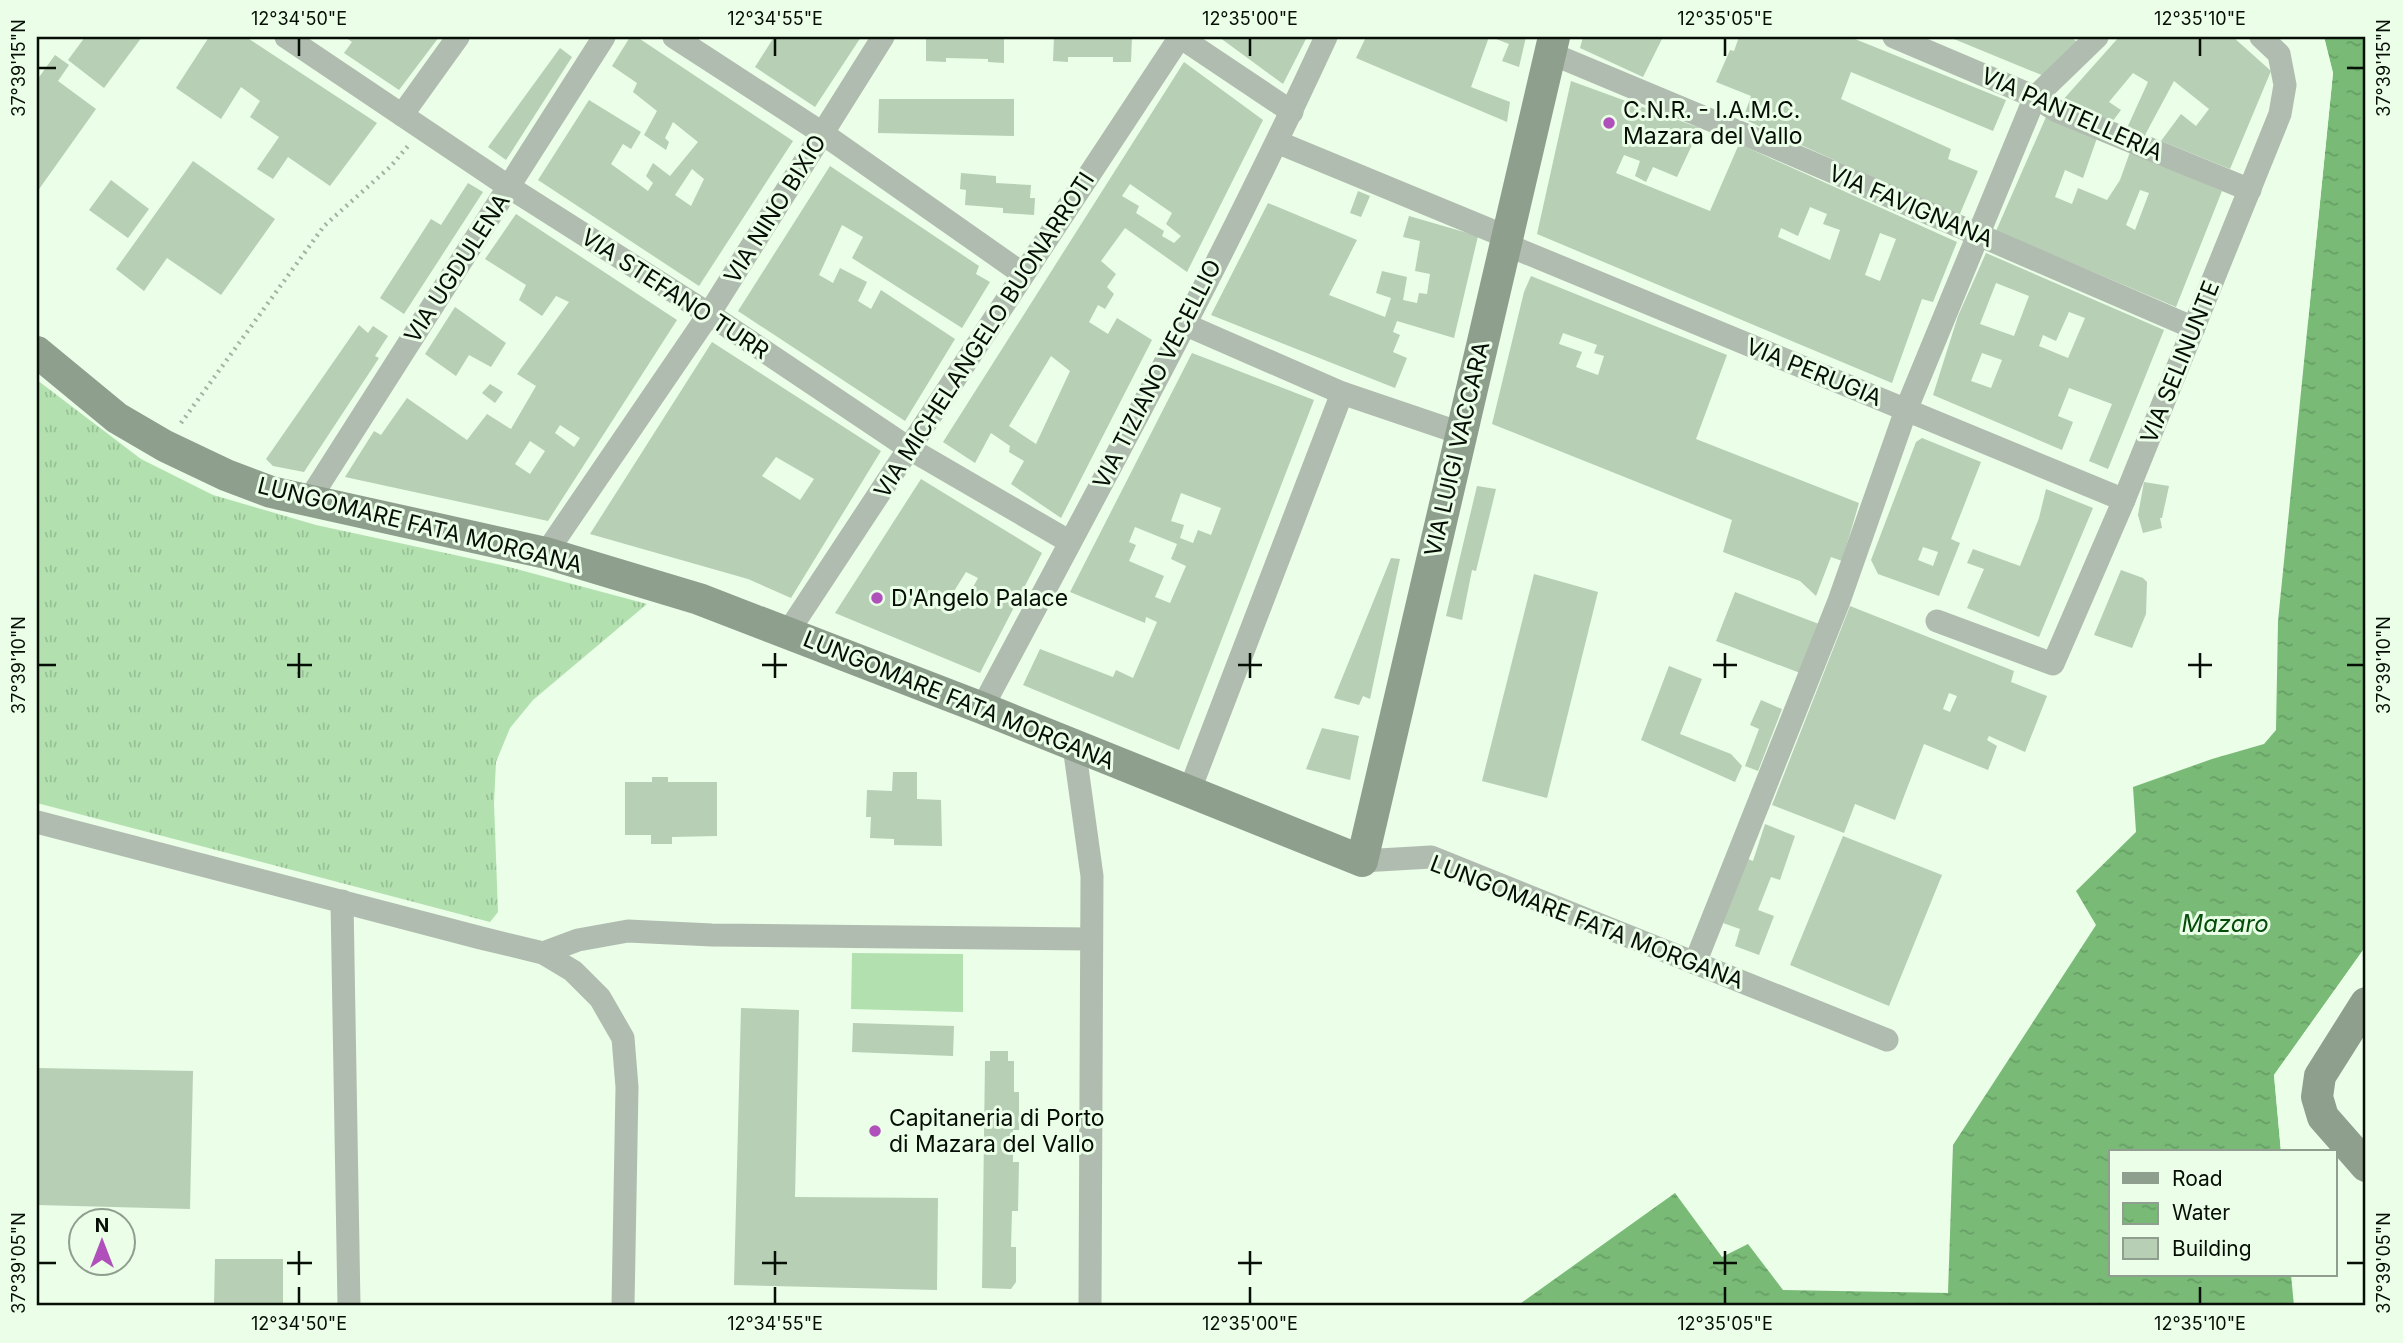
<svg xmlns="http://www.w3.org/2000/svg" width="2403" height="1343" font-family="Inter,sans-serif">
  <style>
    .grass { fill: url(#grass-tufts) }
    .pitch { fill: #b2e1af }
    .water { fill: url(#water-ripples) }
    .pier { fill: #eafee8 }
    .building { fill: #b7cfb5; fill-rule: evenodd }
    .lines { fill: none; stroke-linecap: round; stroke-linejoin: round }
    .path { stroke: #a3b3a1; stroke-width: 4.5; stroke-dasharray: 2 5; stroke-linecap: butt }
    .street { stroke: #b1bcb0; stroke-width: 23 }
    .secondary { stroke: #8f9f8e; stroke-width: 32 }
    .ticks { fill: none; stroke: #060e06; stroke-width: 2.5 }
    .poi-dot { fill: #b051bb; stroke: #eafee8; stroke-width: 2.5 }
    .labels { text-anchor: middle; stroke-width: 6; stroke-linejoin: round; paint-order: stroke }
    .poi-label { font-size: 23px; fill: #060e06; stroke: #eafee8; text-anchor: start }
    .street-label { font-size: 23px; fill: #060e06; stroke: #eafee8 }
    .water-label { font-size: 24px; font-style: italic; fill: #064d0b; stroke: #eafee8 }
    .neatline { fill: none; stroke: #060e06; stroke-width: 2.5 }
    .ticks-label { font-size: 18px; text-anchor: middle; fill: #060e06 }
  </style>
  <defs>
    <pattern id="grass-tufts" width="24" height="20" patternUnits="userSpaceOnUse" patternTransform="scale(1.75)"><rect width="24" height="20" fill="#b2e1af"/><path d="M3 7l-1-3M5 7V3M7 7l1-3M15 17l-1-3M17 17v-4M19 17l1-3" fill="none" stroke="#98c095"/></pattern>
    <pattern id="water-ripples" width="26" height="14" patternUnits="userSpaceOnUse" patternTransform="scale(1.75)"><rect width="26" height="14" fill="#79ba77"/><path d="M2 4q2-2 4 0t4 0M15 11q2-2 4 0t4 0" fill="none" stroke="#679f65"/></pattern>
  </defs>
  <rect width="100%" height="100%" fill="#eafee8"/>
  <path class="grass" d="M37 380 141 459 213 495 316 525 501 565 647 604 533 700 510 728 496 762 494 803 498 912 490 922 37 803 39 751 37 745Z"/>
  <path class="pitch" d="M852 953 963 954V1012L851 1009Z"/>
  <path class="water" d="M2324 37H2366V946L2274 1075 2281 1152H2111V1275H2291L2294 1306H1517L1675 1193 1722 1257 1748 1244 1783 1290 1948 1293 1953 1145 2096 925 2076 891 2136 832 2133 787 2212 759 2264 744 2276 730 2278 621 2333 73Z"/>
  <g class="pier">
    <path d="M2320 37H2324L2333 73 2308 320 2305 323 2330 73Z"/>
    <path d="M2366 946V952L2277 1076 2284 1152H2281L2274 1075Z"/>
  </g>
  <g class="building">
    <path d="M85 37H142L104 88 68 60Z"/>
    <path d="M209 37H246L377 123 330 186 288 157 273 179 257 169 279 137 250 117 260 101 241 87 221 119 176 88Z"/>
    <path d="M345 37H439L399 90 344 53 352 42Z"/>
    <path d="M630 37H637L793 141 699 286 538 180 589 100 641 132 631 149 623 144 611 164 648 191 653 183 646 176 653 163 670 176 698 142 673 122 665 138 669 142 666 150 644 135 657 111 633 92 637 83 612 66ZM692 169 704 179 691 206 675 195Z"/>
    <path d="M774 37H861L815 107 755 67Z"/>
    <path d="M926 37H1004V63L988 62V59L946 58V62L926 61Z"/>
    <path d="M1054 37H1132L1131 62H1113V57H1068V62L1053 61Z"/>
    <path d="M1219 37H1307L1283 84Z"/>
    <path d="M1366 37H1489L1471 87 1510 102 1507 122 1356 58Z"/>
    <path d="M1491 37H1526L1519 67 1502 61 1509 44Z"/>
    <path d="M1583 37H1663L1643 77 1580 48Z"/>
    <path d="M1739 37H1850L2006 100 1993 131 1851 72 1841 99 1951 149 1948 159 1978 171 1959 216 1743 119 1751 96 1716 82 1730 50 1734 51Z"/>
    <path d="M1949 37H2071L2077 42 2044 76Z"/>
    <path d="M2119 37H2233L2271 71 2230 169 2161 141 2181 114 2196 126 2209 109 2174 81 2145 135 2127 128 2148 82 2133 73 2109 102 2121 110 2112 122 2062 101Z"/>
    <path d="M560 48 572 57 506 160 488 147Z"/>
    <path d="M55 55 69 65 58 81 96 109 37 192V80Z"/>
    <path d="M1184 62 1263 120 1187 272 1125 228 1101 261 1116 274 1107 287 1114 294 1105 309 1098 305 1089 322 1108 334 1117 318 1152 340 1061 518 1011 484 1024 461 1009 452 1010 446 991 433 975 463 943 442ZM1130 184 1172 213 1166 224 1181 236 1174 243 1162 236 1164 231 1136 213 1139 206 1122 196ZM1051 356 1070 371 1036 444 1009 426Z"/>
    <path d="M1571 81 1700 128 1677 177 1653 167 1646 182 1635 176 1640 161 1624 155 1616 173 1710 211 1739 144 1957 242 1933 302 1922 299 1892 383 1537 234ZM1810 207 1827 214 1823 224 1840 230 1830 260 1778 237 1781 228 1798 236ZM1880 233 1896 239 1880 281 1865 275Z"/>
    <path d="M879 99H1014V136L878 133Z"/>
    <path d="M2046 117 2097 138 2083 178 2065 170 2055 197 2072 204 2078 188 2107 200 2120 180 2130 152 2222 191 2176 307 1996 231ZM2140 190 2149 193 2135 230 2126 225Z"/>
    <path d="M193 161 275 219 221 295 167 258 144 291 116 269Z"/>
    <path d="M830 166 979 266 976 274 990 282 962 328 852 258 863 237 842 225 819 275 833 283 840 268 867 282 858 301 871 309 881 290 955 339 905 421 738 311Z"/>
    <path d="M961 173 996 176V183L1031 185 1030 198H1035L1034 215 1003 213V208L965 205 966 190 960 189Z"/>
    <path d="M111 180 149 209 128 238 89 210Z"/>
    <path d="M468 183 483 192 404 314 380 298 431 219 441 225Z"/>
    <path d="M1358 191 1370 196 1361 217 1350 213Z"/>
    <path d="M1268 203 1357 240 1329 295 1385 317 1391 298 1376 293 1382 271 1407 277 1403 300 1417 303 1419 293 1427 294 1430 274 1415 271 1420 241 1403 237 1409 216 1478 236 1454 338 1397 321 1393 332 1400 335 1393 352 1407 358 1395 388 1211 315Z"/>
    <path d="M516 214 677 320 548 521 345 477 374 431 381 435 407 398 467 440 487 414 511 429 536 386 517 374 569 302 556 296 542 316 519 300 526 285 485 259ZM560 425 580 438 574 447 555 433ZM530 441 545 451 530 474 515 464Z"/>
    <path d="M1986 253 2164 330 2108 469 2089 461 2112 404 2069 388 2058 416 2073 422 2062 450 1933 395 1958 316ZM1996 283 2029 296 2014 336 1980 324ZM2069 312 2085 318 2068 358 2039 346 2043 335 2056 341ZM1982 353 2002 360 1991 388 1971 381Z"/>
    <path d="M1531 276 1727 355 1696 439 1859 503 1842 561 1831 557 1816 596 1800 581 1723 552 1732 520 1492 424 1524 292ZM1563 333 1597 345 1594 353 1604 356 1598 375 1576 367 1582 352 1559 344Z"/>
    <path d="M455 307 506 343 491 367 469 355 456 376 425 354Z"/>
    <path d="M359 325 368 333 373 326 388 336 375 356 379 358 304 472 273 466 266 459Z"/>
    <path d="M712 342 881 451 791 598 748 579 590 534ZM776 457 814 479 800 500 762 476Z"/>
    <path d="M1192 353 1314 400 1179 750 1023 685 1040 649 1113 677 1116 670 1133 678 1157 622 1146 617 1145 623 1070 592ZM1181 493 1221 508 1211 535 1198 530 1193 543 1180 538 1184 525 1171 521ZM1135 527 1177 544 1171 559 1186 566 1170 603 1155 597 1164 576 1129 561 1136 545 1129 542Z"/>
    <path d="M490 384 503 392 495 403 482 393Z"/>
    <path d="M1922 438 1981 462 1951 539 1960 543 1939 596 1878 574 1871 560 1916 442ZM1923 547 1938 552 1933 566 1918 560Z"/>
    <path d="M921 479 1042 553 980 673 835 613ZM966 572 978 578 960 611 932 600 936 592 951 596Z"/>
    <path d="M2144 482 2169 486 2162 518H2160L2162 528 2143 533 2138 515Z"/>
    <path d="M1477 486 1496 489 1476 571 1472 570 1462 620 1446 616Z"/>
    <path d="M2046 489 2093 508 2039 637 1967 608 1984 569 1967 563 1973 549 2020 566 2039 518Z"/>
    <path d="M1391 558 1400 559 1370 699 1363 696 1359 705 1334 698Z"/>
    <path d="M2121 570 2143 578 2147 582 2146 614 2132 648 2094 635Z"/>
    <path d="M1534 574 1598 592 1547 798 1482 781Z"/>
    <path d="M1735 592 1819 624 1800 673 1716 641Z"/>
    <path d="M1850 606 2014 671 2011 682 2047 696 2025 752 1989 736 1987 740 1997 746 1988 770 1924 744 1895 820 1855 804 1844 833 1772 805ZM1949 693 1957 696 1950 712 1943 709Z"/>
    <path d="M1669 666 1702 679 1680 734 1731 754 1742 766 1735 782 1641 740Z"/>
    <path d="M1761 700 1782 709 1758 771 1745 766 1759 729 1750 725Z"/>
    <path d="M1322 728 1359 736 1350 780 1306 769Z"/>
    <path d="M893 772H917V799L941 800 942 846 894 845V839L870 838 871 817H866L867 790 892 791Z"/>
    <path d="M652 777H668V782H717V836L672 837V844H651V835H625V782H652Z"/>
    <path d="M1765 824 1795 836 1780 880 1771 877 1758 910 1774 916 1759 955 1735 946 1740 929 1723 923 1748 859 1753 861Z"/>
    <path d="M1843 836 1942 875 1889 1006 1790 965Z"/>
    <path d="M741 1008 799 1010 795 1197 938 1198 937 1290 734 1285Z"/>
    <path d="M853 1023 954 1026 953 1056 852 1052Z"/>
    <path d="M990 1051H1008V1061H1014V1092H1019V1130H1013V1162H1019L1018 1211H1012L1011 1247H1016V1282L1011 1289 982 1288 985 1061H990Z"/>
    <path d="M37 1068 193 1071 190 1209 37 1205Z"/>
    <path d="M215 1259H283V1306H214Z"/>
  </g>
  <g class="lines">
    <path class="path" d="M181 423 324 226 391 166 408 146"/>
    <g class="street">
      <path d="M286 37 509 187 709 314 910 449 1070 542"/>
      <path d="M674 37 822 133 1023 274"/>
      <path d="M1180 37 1292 112"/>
      <path d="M1894 37 2035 97 2057 111 2250 190"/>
      <path d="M1550 53 1775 147 2194 328"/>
      <path d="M402 115 458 37"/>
      <path d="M1277 142 1507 237"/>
      <path d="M1505 244 2124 500"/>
      <path d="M1184 324 1342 393 1460 433"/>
      <path d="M309 500 604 37"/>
      <path d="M546 553 709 314 883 37"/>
      <path d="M1937 621 2053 664 2124 500 2280 114 2285 85 2279 54 2261 37"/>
      <path d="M788 632 1180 37"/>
      <path d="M982 708C1100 486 1221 265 1326 37"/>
      <path d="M1074 746 1092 876 1090 1306"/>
      <path d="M1189 792 1342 393"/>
      <path d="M37 822 481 938 543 953 573 971 600 998 623 1038 627 1087 623 1306"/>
      <path d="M1362 861 1431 857 1887 1040"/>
      <path d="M342 901 349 1306"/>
      <path d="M543 953 578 940 628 931 712 935 1091 939"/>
      <path d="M1695 963 1839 601 1906 410 2035 97 2097 37"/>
    </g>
    <g class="secondary">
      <path d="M37 352 117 418 165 446 226 475 271 492 546 553 699 599 982 708 1362 861 1554 37"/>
      <path d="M2366 1003 2320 1076 2317 1097 2323 1117 2366 1166"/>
    </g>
  </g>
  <path class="ticks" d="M299 38V56M775 38V56M1250 38V56M1725 38V56M2200 38V56M38 68H56M2347 68H2364M299 653V678M775 653V678M1250 653V678M1725 653V678M2200 653V678M38 665H56M287 665H312M762 665H787M1238 665H1262M1713 665H1737M2188 665H2212M2347 665H2364M299 1251V1275M775 1251V1275M1250 1251V1275M1725 1251V1275M38 1263H56M287 1263H312M762 1263H787M1238 1263H1262M1713 1263H1737M2347 1263H2364M299 1287V1304M775 1287V1304M1250 1287V1304M1725 1287V1304M2200 1287V1304"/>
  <g class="poi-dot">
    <circle cx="1609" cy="123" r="7"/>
    <circle cx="877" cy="598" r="7"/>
    <circle cx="875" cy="1131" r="7"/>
  </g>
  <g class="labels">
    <g class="poi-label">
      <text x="1623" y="118">C.N.R. - I.A.M.C.<tspan x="1623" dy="26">Mazara del Vallo</tspan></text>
      <text x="891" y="606">D'Angelo Palace</text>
      <text x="889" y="1126">Capitaneria di Porto<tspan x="889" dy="26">di Mazara del Vallo</tspan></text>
    </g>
    <g class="street-label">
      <text transform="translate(2072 114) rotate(24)" y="8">VIA PANTELLERIA</text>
      <text transform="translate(1911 206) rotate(23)" y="8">VIA FAVIGNANA</text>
      <text transform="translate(775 209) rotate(-58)" y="8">VIA NINO BIXIO</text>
      <text transform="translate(457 268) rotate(-57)" y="8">VIA UGDULENA</text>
      <text transform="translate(675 294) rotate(33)" y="8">VIA STEFANO TURR</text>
      <text transform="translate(984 335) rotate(-57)" y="8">VIA MICHELANGELO BUONARROTI</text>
      <text transform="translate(2180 362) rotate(-68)" y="8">VIA SELINUNTE</text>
      <text transform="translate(1814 372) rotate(22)" y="8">VIA PERUGIA</text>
      <text transform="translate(1157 374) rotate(-63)" y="8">VIA TIZIANO VECELLIO</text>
      <text transform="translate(1457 449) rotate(-77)" y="8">VIA LUIGI VACCARA</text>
      <text transform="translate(420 525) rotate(14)" y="8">LUNGOMARE FATA MORGANA</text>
      <text transform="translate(959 700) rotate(22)" y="8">LUNGOMARE FATA MORGANA</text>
      <text transform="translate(1587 922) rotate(21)" y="8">LUNGOMARE FATA MORGANA</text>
    </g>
    <g class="water-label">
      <text x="2225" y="932">Mazaro</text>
    </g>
  </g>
  <rect width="2403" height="1343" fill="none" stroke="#eafee8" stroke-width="77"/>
  <rect x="2109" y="1150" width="228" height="126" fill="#eafee8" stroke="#8f9e8e" stroke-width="2"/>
  <rect x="2123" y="1173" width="35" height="10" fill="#8f9f8e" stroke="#8f9e8e" stroke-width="2"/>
  <text x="2172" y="1186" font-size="21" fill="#060e06">Road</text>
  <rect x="2123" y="1203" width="35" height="21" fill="url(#water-ripples)" stroke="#8f9e8e" stroke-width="2"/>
  <text x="2172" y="1220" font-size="21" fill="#060e06">Water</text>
  <rect x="2123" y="1238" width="35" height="21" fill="#b7cfb5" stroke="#8f9e8e" stroke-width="2"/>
  <text x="2172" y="1256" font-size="21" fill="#060e06">Building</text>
  <g transform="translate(102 1242)"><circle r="33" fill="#eafee8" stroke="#8f9e8e" stroke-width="2"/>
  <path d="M0-5L12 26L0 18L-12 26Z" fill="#b051bb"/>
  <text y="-10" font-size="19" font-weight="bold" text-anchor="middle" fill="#060e06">N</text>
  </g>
  <rect x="38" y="38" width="2326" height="1266" class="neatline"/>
  <g class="ticks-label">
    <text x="299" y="25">12°34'50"E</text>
    <text x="775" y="25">12°34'55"E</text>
    <text x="1250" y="25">12°35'00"E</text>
    <text x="1725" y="25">12°35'05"E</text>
    <text x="2200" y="25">12°35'10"E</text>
    <text transform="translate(19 68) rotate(-90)" y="6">37°39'15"N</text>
    <text transform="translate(2384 68) rotate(-90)" y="6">37°39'15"N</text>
    <text transform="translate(19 665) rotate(-90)" y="6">37°39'10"N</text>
    <text transform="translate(2384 665) rotate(-90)" y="6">37°39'10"N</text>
    <text transform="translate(19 1263) rotate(-90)" y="6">37°39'05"N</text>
    <text transform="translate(2384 1263) rotate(-90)" y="6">37°39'05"N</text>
    <text x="299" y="1330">12°34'50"E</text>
    <text x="775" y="1330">12°34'55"E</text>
    <text x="1250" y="1330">12°35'00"E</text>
    <text x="1725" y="1330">12°35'05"E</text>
    <text x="2200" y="1330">12°35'10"E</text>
  </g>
</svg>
